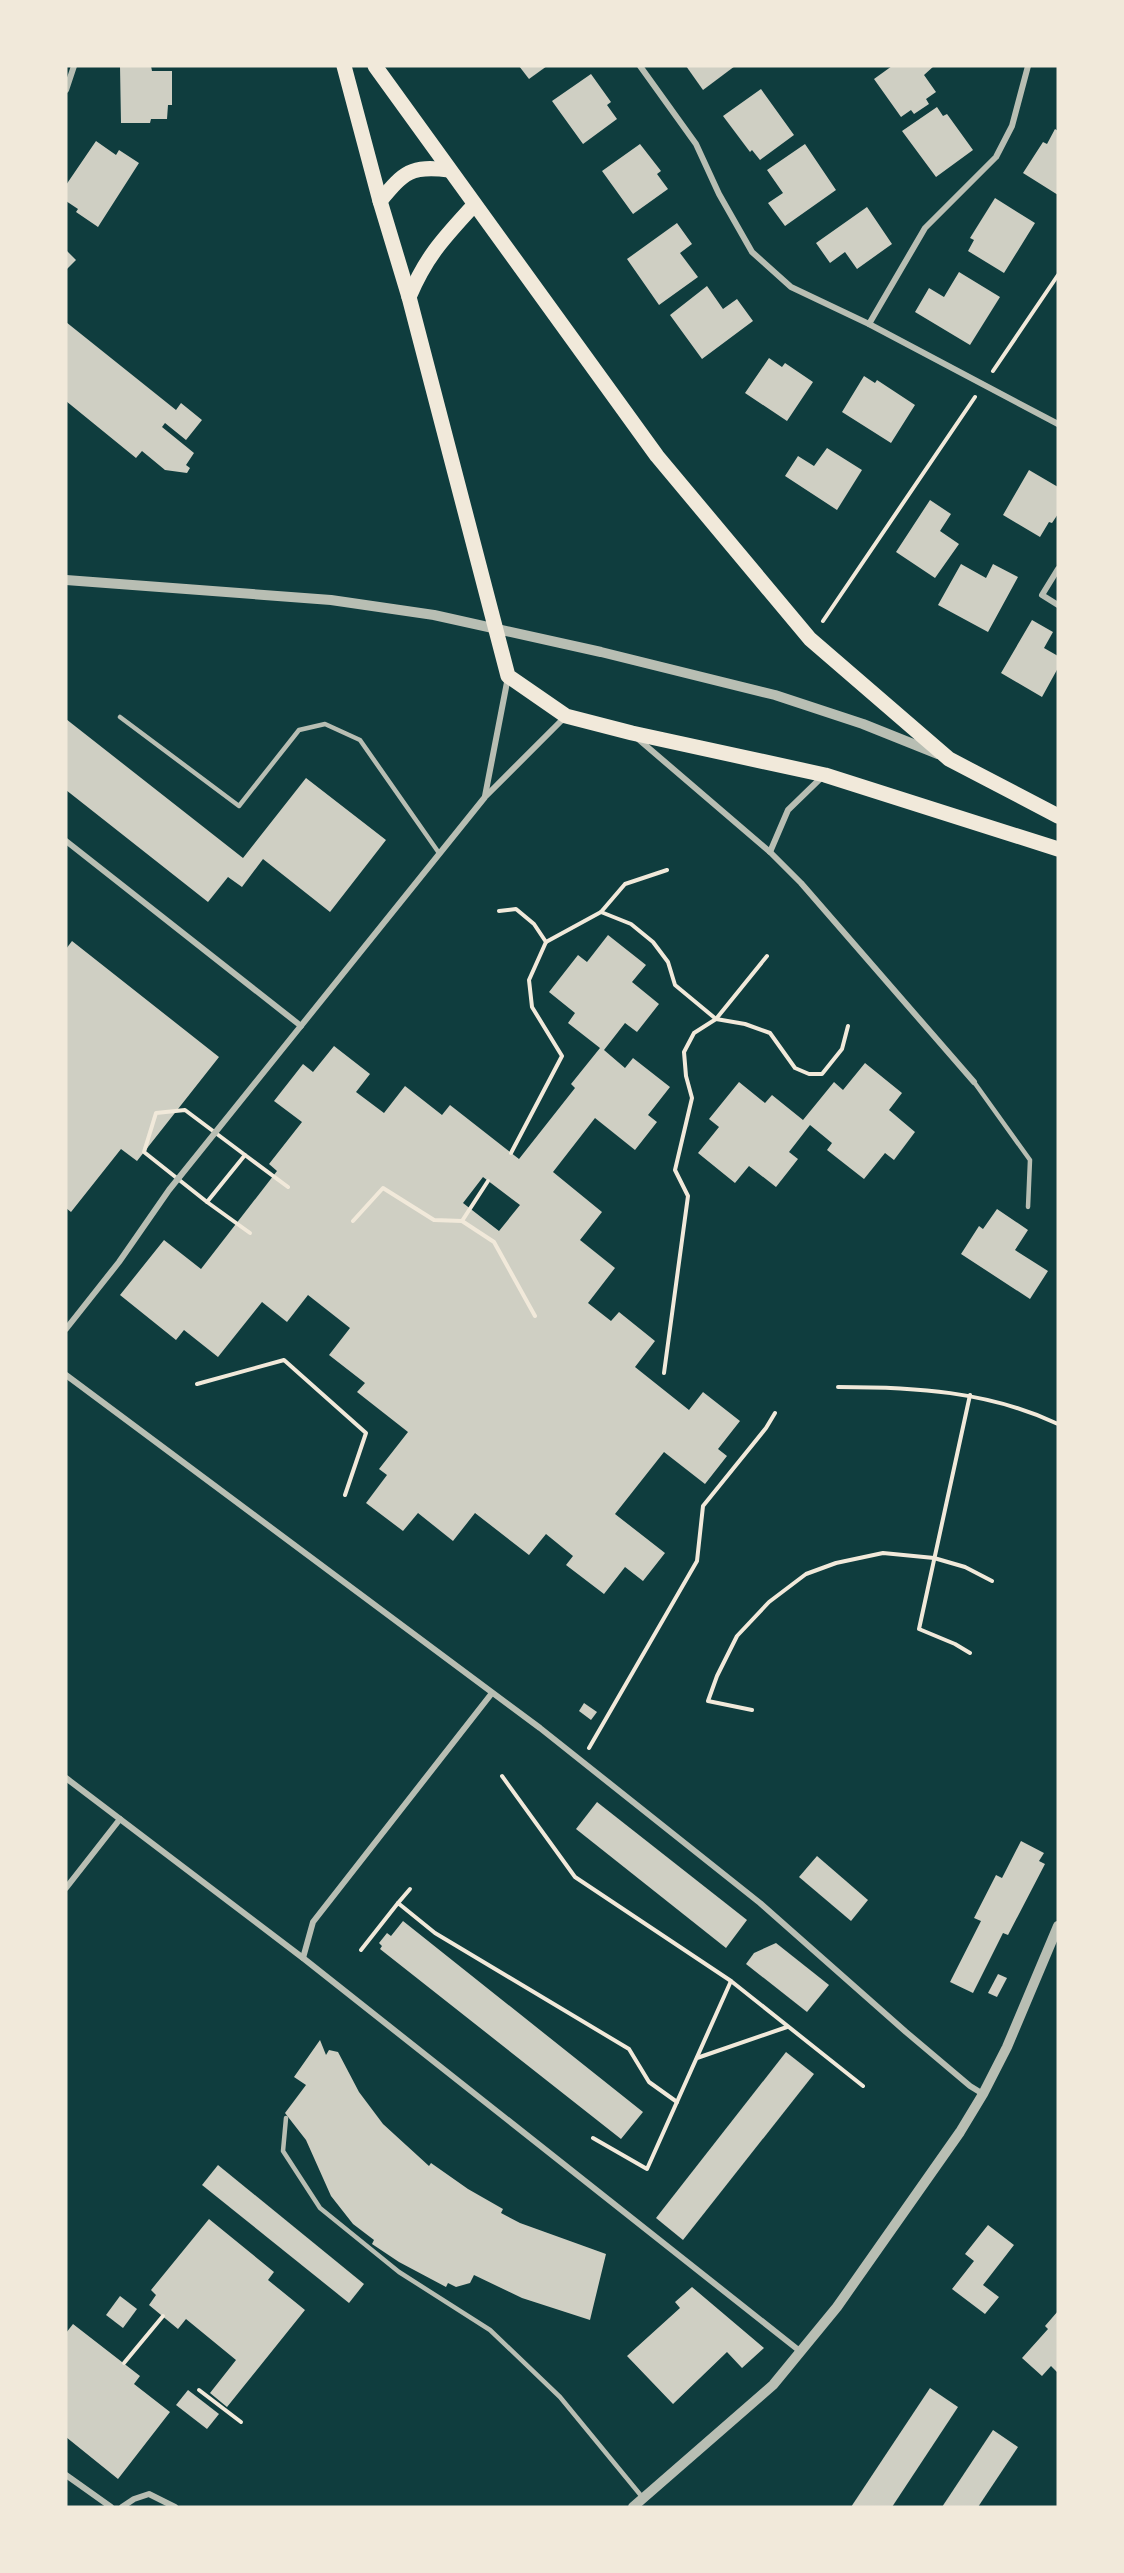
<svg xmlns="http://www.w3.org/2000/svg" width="1124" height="2573" font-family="'Work Sans',sans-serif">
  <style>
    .building { fill: #cfcfc3; fill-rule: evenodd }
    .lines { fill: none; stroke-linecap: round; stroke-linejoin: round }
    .path { stroke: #f1e9da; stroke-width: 4 }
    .service { stroke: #b8beb3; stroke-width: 4.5 }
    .minor { stroke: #b8beb3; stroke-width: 6 }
    .tertiary { stroke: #b8beb3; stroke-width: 10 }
    .primary { stroke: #f1e9da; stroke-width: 15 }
  </style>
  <rect width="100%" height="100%" fill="#0f3d3e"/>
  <g class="building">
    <path d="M120 66H151L152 71H172V105H168L167 119H151L150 123H121Z"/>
    <path d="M519 66H547L529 79Z"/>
    <path d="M686 66H735L703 90Z"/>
    <path d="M892 66H934L924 75 936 92 926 99 929 104 914 114 911 110 901 117 874 79Z"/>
    <path d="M591 74 611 102 607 105 617 119 583 144 552 101Z"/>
    <path d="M761 89 794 135 760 160 752 150 750 152 723 116Z"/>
    <path d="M937 107 943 116 947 114 973 150 936 177 902 131Z"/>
    <path d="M1055 129 1058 131V195L1023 173 1043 142 1047 144Z"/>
    <path d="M96 141 116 155 119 150 139 163 98 227 76 212 78 209 66 201V185Z"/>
    <path d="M640 144 661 171 657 174 668 189 633 214 602 171Z"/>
    <path d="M805 144 836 190 785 226 768 203 783 193 767 170Z"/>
    <path d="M995 198 1035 223 1004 273 968 251 974 240 970 238Z"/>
    <path d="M867 207 892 244 857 269 845 252 830 263 816 243Z"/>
    <path d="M677 223 692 244 680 253 698 277 659 305 627 259Z"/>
    <path d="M66 250 76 260 66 270Z"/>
    <path d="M959 272 1000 297 970 345 915 312 929 288 944 297Z"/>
    <path d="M707 286 723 309 737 299 753 321 702 359 670 315Z"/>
    <path d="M66 322 176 410 181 403 202 420 186 440 165 423 162 427 194 453 186 465 190 468 187 473 165 470 142 451 136 458 66 401Z"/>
    <path d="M769 358 782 367 785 363 813 382 787 421 745 393Z"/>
    <path d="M864 376 875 383 877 380 915 405 891 443 842 412Z"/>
    <path d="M827 448 862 470 837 510 785 476 798 456 814 466Z"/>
    <path d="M1029 470 1058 487V514L1052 523 1049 522 1040 537 1003 515Z"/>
    <path d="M930 500 951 514 940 531 959 544 935 578 896 552Z"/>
    <path d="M961 564 986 578 993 564 1018 577 988 632 938 605Z"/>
    <path d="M1032 620 1053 632 1044 648 1058 656V668L1042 697 1001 673Z"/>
    <path d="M66 719 243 858 306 778 386 840 330 912 263 859 242 887 228 877 208 902 66 790Z"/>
    <path d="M608 935 646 965 632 982 659 1004 637 1032 625 1023 604 1050 625 1068 633 1058 670 1087 648 1115 657 1122 635 1150 595 1118 553 1172 602 1212 580 1240 615 1268 588 1303 611 1321 619 1312 655 1341 635 1367 689 1410 703 1392 740 1421 718 1449 727 1456 705 1484 664 1452 615 1514 665 1553 643 1581 625 1567 604 1594 566 1565 573 1556 546 1534 529 1555 475 1513 453 1541 418 1513 403 1531 366 1503 387 1475 379 1469 408 1432 357 1392 365 1383 329 1355 350 1328 308 1295 287 1322 262 1302 218 1357 184 1330 176 1340 120 1295 164 1240 201 1269 277 1171 269 1164 302 1122 274 1101 303 1064 313 1072 334 1046 370 1074 356 1092 384 1113 405 1086 442 1115 450 1105 519 1159 575 1088 571 1084 600 1048 568 1023 575 1013 549 992 578 955 587 962ZM483 1177 520 1205 499 1231 463 1203Z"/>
    <path d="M72 941 219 1057 137 1161 121 1149 71 1212 66 1208V949Z"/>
    <path d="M865 1063 902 1093 889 1110 915 1132 894 1160 885 1153 864 1179 827 1150 832 1143 810 1125 789 1152 798 1159 776 1187 749 1166 735 1183 698 1153 719 1127 709 1119 739 1082 765 1103 772 1095 803 1120 834 1082 843 1090Z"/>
    <path d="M997 1209 1028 1230 1015 1250 1048 1271 1030 1299 961 1254 979 1226 983 1229Z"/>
    <path d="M584 1703 597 1712 591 1720 579 1711Z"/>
    <path d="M597 1802 747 1920 726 1948 576 1829Z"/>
    <path d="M1021 1841 1044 1853 1039 1861 1045 1864 1008 1935 1003 1933 973 1993 950 1982 981 1921 974 1918 996 1875 1002 1878Z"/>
    <path d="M817 1856 868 1900 851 1921 799 1877Z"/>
    <path d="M403 1921 643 2112 621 2139 380 1949 382 1946 379 1943 387 1933 391 1936Z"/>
    <path d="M776 1943 829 1985 807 2012 746 1964 754 1953Z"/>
    <path d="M998 1974 1007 1978 997 1997 988 1993Z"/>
    <path d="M320 2040 326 2055 329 2050 338 2052 359 2092 383 2124 429 2166 431 2163 468 2189 503 2209 501 2213 520 2223 606 2254 590 2320 522 2298 474 2275 470 2283 456 2287 448 2283 446 2287 399 2262 372 2244 374 2240 353 2224 331 2196 306 2140 285 2113 306 2085 294 2077Z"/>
    <path d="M786 2052 814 2074 683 2240 656 2218Z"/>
    <path d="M218 2165 364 2284 349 2303 202 2185Z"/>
    <path d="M209 2219 274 2272 268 2280 305 2310 227 2407 210 2393 236 2360 186 2319 178 2329 149 2305 156 2295 151 2290Z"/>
    <path d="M988 2225 1014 2245 983 2285 999 2297 985 2314 952 2289 974 2261 965 2254Z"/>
    <path d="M692 2287 764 2348 742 2368 727 2352 673 2404 627 2356 680 2308 675 2302Z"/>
    <path d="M120 2296 137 2309 123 2328 106 2315Z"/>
    <path d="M1058 2311V2373L1051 2366 1042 2376 1022 2358 1048 2329 1045 2326Z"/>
    <path d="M73 2324 140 2376 134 2384 170 2412 118 2479 66 2437V2333Z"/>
    <path d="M930 2388 958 2407 892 2507H851Z"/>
    <path d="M188 2390 219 2414 207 2429 176 2405Z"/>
    <path d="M993 2430 1018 2447 978 2507H942Z"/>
  </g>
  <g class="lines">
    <g class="path">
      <path d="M993 371 1058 275"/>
      <path d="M823 621 975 397"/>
      <path d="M499 911 516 909 534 924 546 942"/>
      <path d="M601 912 631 924 653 942 668 962 675 985 716 1019 745 1024 770 1033 795 1068 809 1074H822L842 1049 848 1026"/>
      <path d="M185 1110 245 1155 207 1202 144 1152 156 1113Z"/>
      <path d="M511 1153 562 1056 532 1007 529 980 546 942 601 912 625 884 667 870"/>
      <path d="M245 1155 288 1187"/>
      <path d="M207 1202 250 1233"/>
      <path d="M353 1221 383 1188 434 1220 462 1221 494 1242 535 1316"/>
      <path d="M462 1221 488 1181"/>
      <path d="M664 1373 688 1196 675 1170 692 1098 686 1076 684 1052 694 1033 716 1019 767 956"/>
      <path d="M197 1384 284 1360 366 1433 345 1495"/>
      <path d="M838 1387C914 1387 988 1391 1058 1424"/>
      <path d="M970 1395 919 1629 955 1644 970 1653"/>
      <path d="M752 1710 708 1701 717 1676 737 1636 769 1602 806 1574 836 1563 883 1553 934 1558 965 1567 992 1581"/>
      <path d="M589 1748 697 1561 703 1506 766 1428 775 1413"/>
      <path d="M502 1776 575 1877 731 1981 863 2086"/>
      <path d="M398 1903 410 1889"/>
      <path d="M361 1950 398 1903 435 1933 629 2049 649 2082 677 2102"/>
      <path d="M697 2058 787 2027"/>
      <path d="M593 2138 647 2169 731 1981"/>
      <path d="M124 2363 163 2316"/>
      <path d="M199 2390 241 2422"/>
    </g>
    <g class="service">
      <path d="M120 717 239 806 299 730 325 724 360 740 439 853"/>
      <path d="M974 1082 1030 1160 1028 1207"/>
      <path d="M286 2118 283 2151 320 2208 399 2272 490 2330 560 2397 643 2498"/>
    </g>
    <g class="minor">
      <path d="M640 66 696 144 719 194 752 252 791 287 869 324 1058 424"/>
      <path d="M66 90 74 66"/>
      <path d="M869 324 925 228 996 157 1012 126 1028 66"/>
      <path d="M1058 569 1042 595 1058 605"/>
      <path d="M637 738 770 852 801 883 974 1082"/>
      <path d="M485 796 508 677"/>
      <path d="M66 841 301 1026"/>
      <path d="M770 852 788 810 823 776"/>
      <path d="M66 1329 119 1262 169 1190 485 797 566 716"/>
      <path d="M66 1375 540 1728 760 1903 906 2032 970 2086 983 2094"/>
      <path d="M66 1778 303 1958 801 2352"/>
      <path d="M66 1888 120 1819"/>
      <path d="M303 1958 313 1922 492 1693"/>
      <path d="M66 2475 111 2507"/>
      <path d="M122 2507 134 2499 149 2494 175 2507"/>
    </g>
    <g class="tertiary">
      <path d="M66 580 331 600 434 615 601 652 775 695 863 724 938 754"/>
      <path d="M633 2507 773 2385 837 2307 960 2132 983 2094 1007 2047 1058 1926"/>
    </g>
    <g class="primary">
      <path d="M344 66 380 201 409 297 508 676 566 716 632 733 825 775 1058 849"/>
      <path d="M375 66 657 456 810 639 949 759 1058 816"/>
      <path d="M380 201C404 172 411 165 449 170"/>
      <path d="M409 297C427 255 444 238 474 205"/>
    </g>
  </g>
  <rect width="1124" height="2573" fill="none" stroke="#f1e9da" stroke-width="135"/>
</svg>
